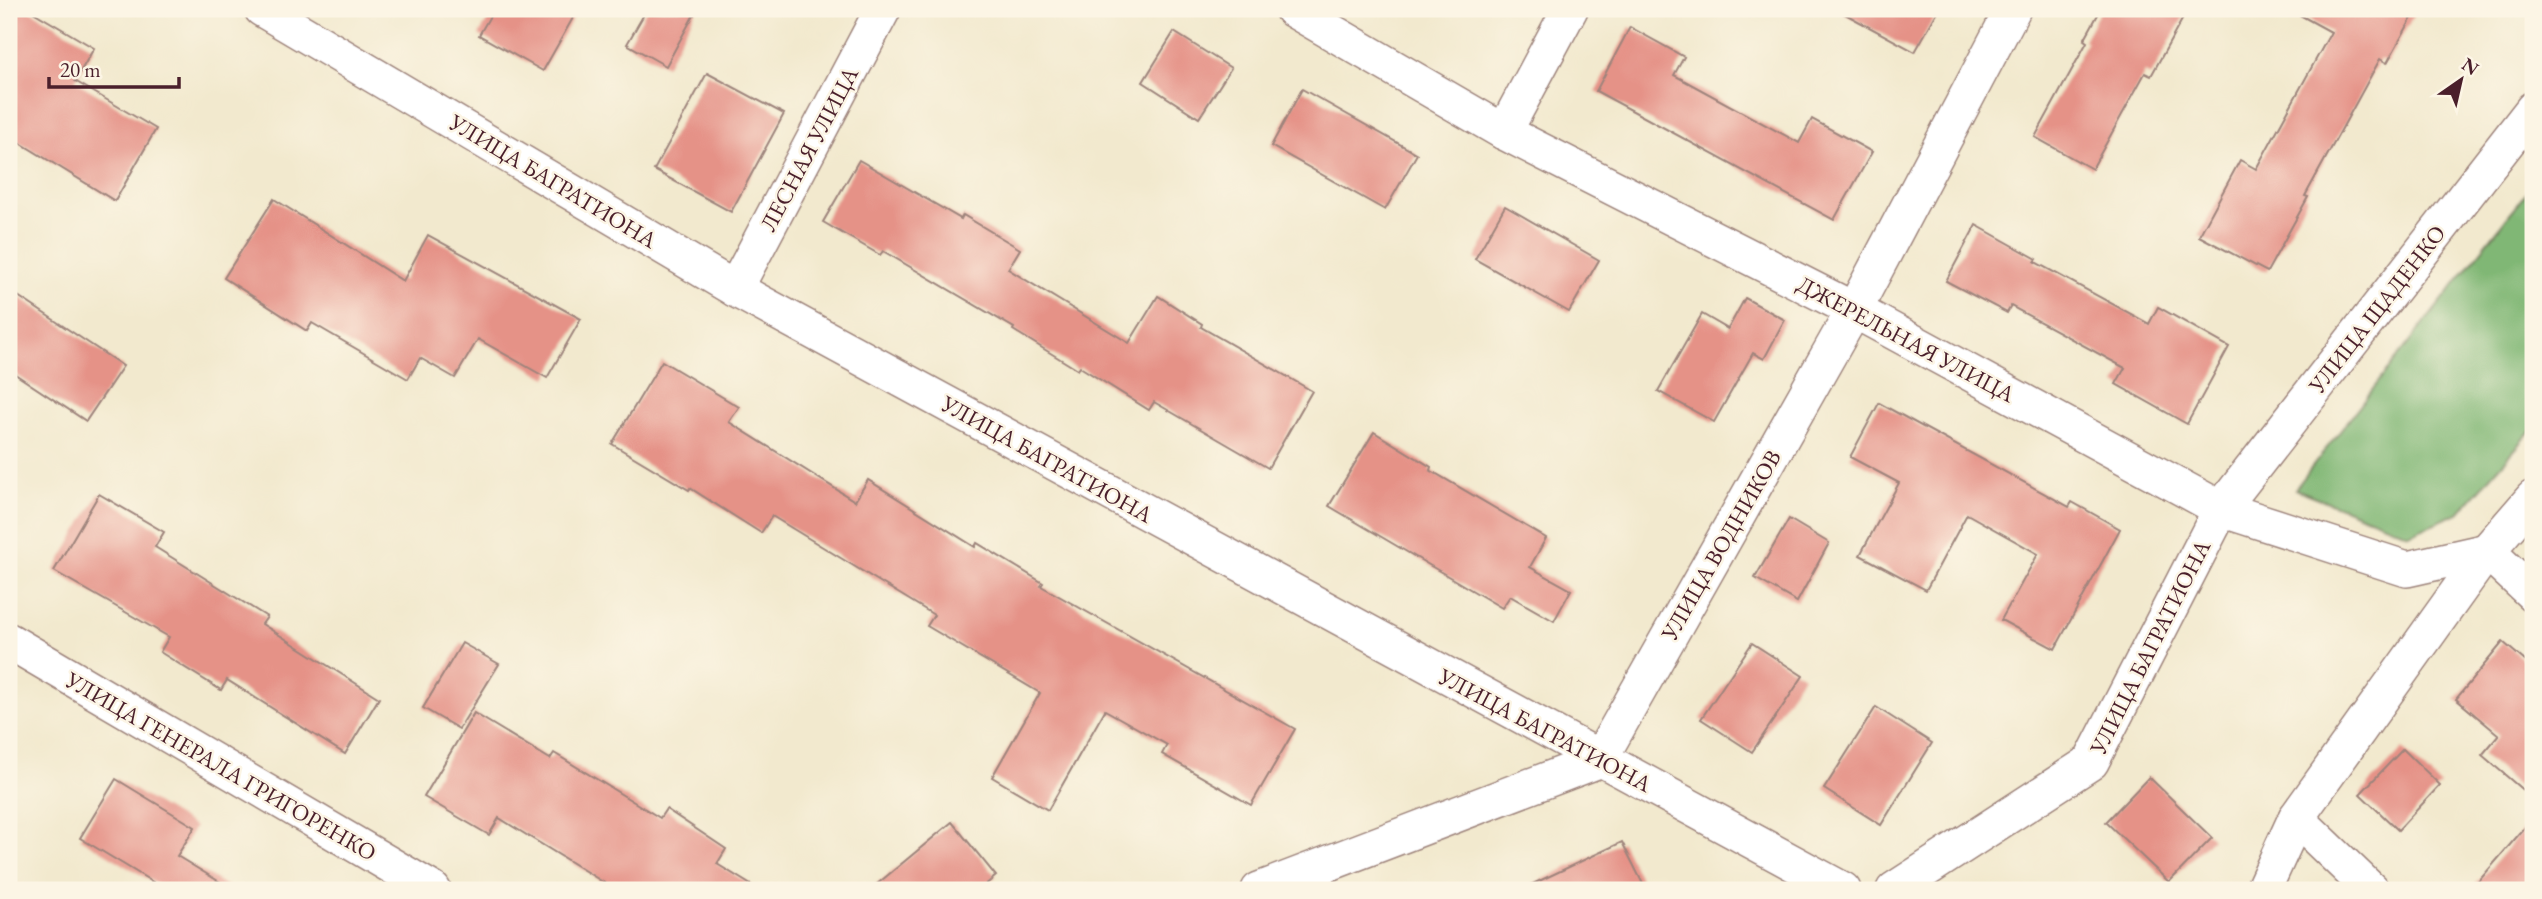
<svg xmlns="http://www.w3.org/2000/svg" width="2542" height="899" font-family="'EB Garamond',serif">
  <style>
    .forest { fill: #80b774; stroke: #656b50; stroke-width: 2 }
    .building { fill: #e59287 }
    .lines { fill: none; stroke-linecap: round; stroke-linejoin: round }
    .street-casing { stroke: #9e847c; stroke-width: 38 }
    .street { stroke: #fff; stroke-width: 35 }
    .labels { text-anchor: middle; stroke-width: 5; stroke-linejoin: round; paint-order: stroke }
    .street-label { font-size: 23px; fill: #4a1f2b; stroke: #fcf5e5 }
  </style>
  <rect width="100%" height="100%" fill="#fcf5e5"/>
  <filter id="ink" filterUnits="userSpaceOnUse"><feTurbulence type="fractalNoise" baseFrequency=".0143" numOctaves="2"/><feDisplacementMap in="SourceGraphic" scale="14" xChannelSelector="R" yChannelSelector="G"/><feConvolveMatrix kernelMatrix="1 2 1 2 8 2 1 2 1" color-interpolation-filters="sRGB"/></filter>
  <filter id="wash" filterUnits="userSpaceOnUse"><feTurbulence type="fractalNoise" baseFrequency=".00686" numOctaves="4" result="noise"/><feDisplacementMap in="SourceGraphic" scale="28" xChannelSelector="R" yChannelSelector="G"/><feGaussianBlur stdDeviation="1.57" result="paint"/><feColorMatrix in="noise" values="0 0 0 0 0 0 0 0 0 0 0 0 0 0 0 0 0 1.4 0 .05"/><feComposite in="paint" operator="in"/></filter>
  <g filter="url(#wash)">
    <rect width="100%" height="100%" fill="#f2e9ce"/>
    <path class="forest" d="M2533 184V429L2459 513 2409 534 2295 489Z"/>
    <g id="blocks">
      <g class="building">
        <path d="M20 9H28L94 48 75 81 156 129 115 201 9 136V28Z"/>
        <path d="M494 9H578L543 71 479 35Z"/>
        <path d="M647 9H697L666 66 627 44Z"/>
        <path d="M1836 9H1939L1915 52Z"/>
        <path d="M2101 9H2188L2151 76 2145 73 2092 169 2035 137 2087 42 2084 40Z"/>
        <path d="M2289 9H2417L2387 63 2380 59 2305 196 2308 197 2267 272 2199 236 2240 160 2256 169 2331 32Z"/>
        <path d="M1630 27 1684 57 1674 75 1799 143 1812 119 1872 152 1834 220 1596 91Z"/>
        <path d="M1174 32 1231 68 1199 118 1143 82Z"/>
        <path d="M707 73 784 114 731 212 654 170Z"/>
        <path d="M1302 89 1417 154 1385 210 1271 146Z"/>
        <path d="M859 160 961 219 963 215 1020 249 1008 269 1129 343 1158 296 1202 324 1201 327 1312 391 1268 468 1154 402 1149 410 1080 367 1078 370 1013 330 1014 328 883 251 880 255 823 222Z"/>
        <path d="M274 199 403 281 428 235 581 319 547 378 478 339 455 378 420 358 408 379 312 323 307 331 224 278Z"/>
        <path d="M1505 206 1599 260 1569 312 1475 259Z"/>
        <path d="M1976 225 2037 259 2035 262 2149 324 2158 307 2229 347 2187 424 2116 384 2125 368 2011 306 2007 313 1946 281Z"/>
        <path d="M9 290 123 366 86 421 9 370Z"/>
        <path d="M1745 298 1785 320 1764 359 1753 353 1714 422 1658 391 1702 314 1728 329Z"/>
        <path d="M662 361 739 407 729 422 855 501 868 480 975 547 977 543 1043 583 1041 586 1295 729 1251 805 1162 754 1167 745 1105 710 1048 810 992 777 1040 693 927 626 934 615 772 516 761 533 690 488 689 490 612 444Z"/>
        <path d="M1879 403 2069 507 2072 502 2120 529 2055 649 2001 620 2038 554 1967 514 1926 590 1860 555 1899 483 1850 457Z"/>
        <path d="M1374 432 1431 467 1430 470 1546 538 1530 567 1571 590 1554 621 1510 596 1502 608 1329 506Z"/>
        <path d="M99 494 164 532 155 547 267 617 262 624 379 698 345 754 227 680 221 690 160 652 169 637 54 571Z"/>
        <path d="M1789 519 1829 543 1797 602 1755 578Z"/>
        <path d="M2503 642 2533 668V799L2482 755 2499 735 2456 699Z"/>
        <path d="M462 643 499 664 459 729 423 708Z"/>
        <path d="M1752 643 1803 676 1752 752 1701 719Z"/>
        <path d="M1876 707 1932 743 1881 825 1824 789Z"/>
        <path d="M474 713 550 759 554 753 660 818 666 809 726 849 717 864 759 890H616L499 818 489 835 424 797Z"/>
        <path d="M2403 749 2440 785 2398 830 2360 794Z"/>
        <path d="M2149 777 2212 838 2169 882 2106 822Z"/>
        <path d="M116 779 195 827 177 856 233 890H166L80 838Z"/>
        <path d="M2533 818V890H2471Z"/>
        <path d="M952 822 996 876 979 890H870Z"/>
        <path d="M1622 842 1646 890H1520Z"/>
      </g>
    </g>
  </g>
  <g filter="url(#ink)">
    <use href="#blocks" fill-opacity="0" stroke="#9e847c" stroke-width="2"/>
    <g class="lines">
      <defs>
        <g id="street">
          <path d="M262 9 735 289 1843 890"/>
          <path d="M1292 9 1504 132 1854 310 2221 509 2407 569 2487 551 2533 594"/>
          <path d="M1504 132 1570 9"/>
          <path d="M735 289 883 9"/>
          <path d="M9 641 433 890"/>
          <path d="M2296 818 2371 890"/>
          <path d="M1259 890 1599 760 1854 310 2013 9"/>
          <path d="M1894 890 2091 762 2221 509 2533 109"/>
          <path d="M2263 890 2296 818 2487 551 2533 498"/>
        </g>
      </defs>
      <use href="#street" class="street-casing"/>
      <use href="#street" class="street"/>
    </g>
  </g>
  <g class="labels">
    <g class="street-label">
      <text transform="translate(809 149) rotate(-62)" y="8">ЛЕСНАЯ УЛИЦА</text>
      <text transform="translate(553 181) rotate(31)" y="8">УЛИЦА БАГРАТИОНА</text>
      <text transform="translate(2377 309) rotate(-52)" y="8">УЛИЦА ЩАДЕНКО</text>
      <text transform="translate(1906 339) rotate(28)" y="8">ДЖЕРЕЛЬНАЯ УЛИЦА</text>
      <text transform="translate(1047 459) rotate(29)" y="8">УЛИЦА БАГРАТИОНА</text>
      <text transform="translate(1721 545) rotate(-60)" y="8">УЛИЦА ВОДНИКОВ</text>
      <text transform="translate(2150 647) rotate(-63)" y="8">УЛИЦА БАГРАТИОНА</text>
      <text transform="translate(1545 730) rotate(28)" y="8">УЛИЦА БАГРАТИОНА</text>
      <text transform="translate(221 766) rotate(30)" y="8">УЛИЦА ГЕНЕРАЛА ГРИГОРЕНКО</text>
    </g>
  </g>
  <rect width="2542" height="899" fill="none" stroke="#fcf5e5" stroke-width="35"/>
  <g transform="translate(2461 80) rotate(34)" stroke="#fcf5e5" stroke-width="5" paint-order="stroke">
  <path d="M0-5L12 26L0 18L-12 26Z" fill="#4a1f2b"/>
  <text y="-10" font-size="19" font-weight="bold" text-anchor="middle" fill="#4a1f2b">N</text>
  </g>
  <path d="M49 77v10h130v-10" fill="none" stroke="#4a1f2b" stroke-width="3.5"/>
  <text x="60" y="77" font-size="21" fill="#4a1f2b" stroke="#fcf5e5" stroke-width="5" paint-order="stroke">20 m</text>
</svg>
